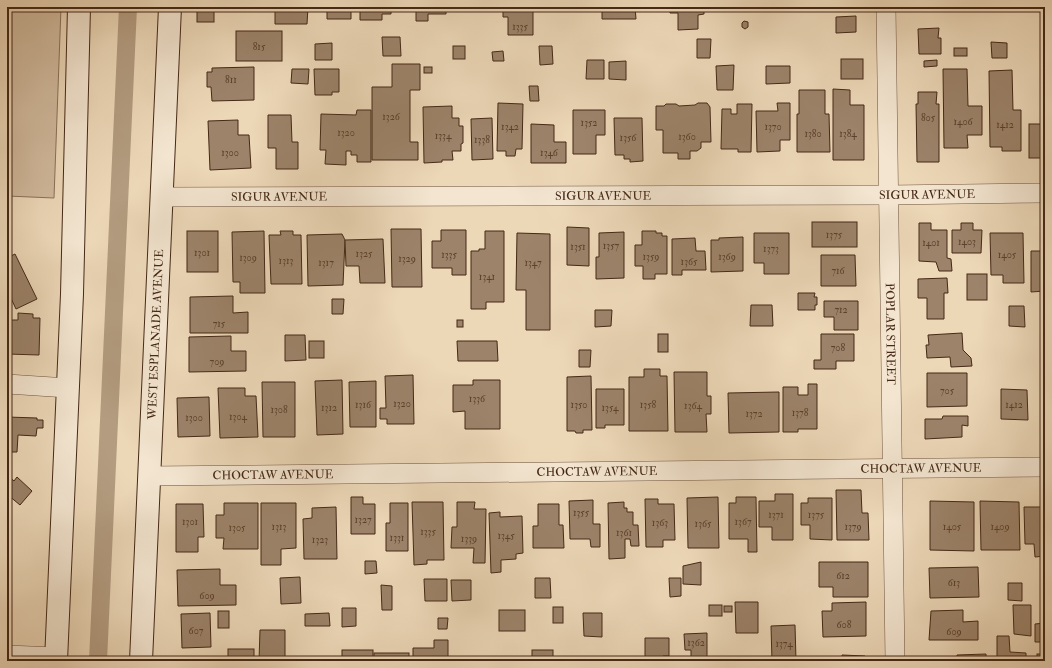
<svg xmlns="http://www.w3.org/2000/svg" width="1052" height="668" font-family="'IM FELL Double Pica',serif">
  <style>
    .green { fill: #d0b99c; stroke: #8a7159 }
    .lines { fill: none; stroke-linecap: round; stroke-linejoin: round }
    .canal { stroke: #b39c80; stroke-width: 18 }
    .building { fill: #9c836a; stroke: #452916 }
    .street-casing { stroke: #6f543e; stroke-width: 20 }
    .secondary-casing { stroke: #452916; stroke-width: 24 }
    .street { stroke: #f3e5d0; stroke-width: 19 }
    .secondary { stroke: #f3e5d0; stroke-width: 22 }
    .labels { text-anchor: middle; stroke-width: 3; stroke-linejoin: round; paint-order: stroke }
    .number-label { font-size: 10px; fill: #5b402b }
    .street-label { font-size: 12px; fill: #452916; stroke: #f3e5d0 }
  </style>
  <rect width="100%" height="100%" fill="#ecd7b7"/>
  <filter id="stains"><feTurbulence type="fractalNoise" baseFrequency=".005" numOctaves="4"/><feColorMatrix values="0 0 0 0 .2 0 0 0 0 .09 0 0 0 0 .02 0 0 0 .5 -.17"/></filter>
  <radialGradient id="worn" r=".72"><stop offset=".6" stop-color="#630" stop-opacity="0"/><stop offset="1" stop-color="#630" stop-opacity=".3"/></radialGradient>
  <path class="green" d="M7 7H61L54 198 7 196Z"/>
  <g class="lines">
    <path class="canal" d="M98 661 128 7"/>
  </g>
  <g class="building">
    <rect x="197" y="7" width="17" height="15"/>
    <path d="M275 7H308L307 24H275Z"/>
    <path d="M314 7H351V19H327V10H314Z"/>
    <path d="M360 7H391V14H382V20H360Z"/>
    <path d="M416 7H446V14H428V21H416Z"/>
    <path d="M503 7H533V35H508V17H503Z"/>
    <rect x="539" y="7" width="48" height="3"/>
    <path d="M596 7H635L636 19H602V11H596Z"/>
    <path d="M670 7H704V14L698 15V29L678 30V13H670Z"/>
    <path d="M856 16V32L836 33V17Z"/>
    <path d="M744 21 748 22V27L745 29 742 27V23Z"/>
    <path d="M939 28 938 38H941V54H919L918 29Z"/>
    <rect x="236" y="31" width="46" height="30"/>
    <path d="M382 37H400L401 56H383Z"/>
    <path d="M697 39H711L710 58H697Z"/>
    <path d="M991 42 1007 43V58H992Z"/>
    <path d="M332 43V60H315V44Z"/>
    <rect x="453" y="46" width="12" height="13"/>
    <path d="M539 46H552L553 64 540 65Z"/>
    <rect x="954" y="48" width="13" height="8"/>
    <path d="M503 51 504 61H493L492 52Z"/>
    <rect x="841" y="59" width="22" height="20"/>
    <path d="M587 60H604V79H586Z"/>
    <path d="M937 60V66L924 67V61Z"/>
    <path d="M626 61V80L609 79V62Z"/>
    <path d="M392 64H420V90H410V142H418V160H372V87H392Z"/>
    <path d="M734 65 733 90H717L716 66Z"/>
    <path d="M766 66H790V83L766 84Z"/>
    <path d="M254 67V100L212 101 211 87H207V72H212V68Z"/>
    <rect x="424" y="67" width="8" height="6"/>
    <path d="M292 69H309L308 84 291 83Z"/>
    <path d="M314 69H339V92H332V95H315Z"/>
    <path d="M943 69H967L968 106H982V135H967L968 148H944Z"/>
    <path d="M1012 70 1013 110H1021V151H1002V147H990L989 71Z"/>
    <path d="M529 86H538L539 101H530Z"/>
    <path d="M833 89 850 90V105H864V160H833Z"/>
    <path d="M799 90H825V114H829L830 152H797V114H799Z"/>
    <path d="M918 92H937L936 104H939V162H917L916 104H918Z"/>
    <path d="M498 103 523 104 522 149H516L515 156H506V151H497Z"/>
    <path d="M698 103H707L710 107 711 142H701V148L697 151H690V159H678V153H663V130H656V106H664L666 104H676L679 106 695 105Z"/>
    <path d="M777 103H790V140H780V151L757 152 756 111H778Z"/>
    <path d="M737 104H752L751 152H738V149H721L722 109H731V114H737Z"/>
    <path d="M452 106V118H459V126H463V143L461 144V151H452L453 160H442V162L424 163 423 107Z"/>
    <path d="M357 110H371V162H357V155H351V151H346V165L325 164 326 150H320L321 114 356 115Z"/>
    <path d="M573 110H605V135H596V154H573Z"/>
    <path d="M268 115H291L292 142H298V169H276V148H268Z"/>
    <path d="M492 118 493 159 472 160 471 119Z"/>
    <path d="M614 118H642L643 161 630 162V159H624V155H615Z"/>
    <path d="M238 120V135H249L251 168 210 170 208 121Z"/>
    <path d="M531 124 554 125V142H566V163H531Z"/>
    <rect x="1029" y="124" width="16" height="34"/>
    <rect x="812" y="222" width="45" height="25"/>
    <path d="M919 223H931V230H947V258L951 259 952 271H939L936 262 919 261Z"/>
    <path d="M961 223H973V230H982L981 253H952V230H961Z"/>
    <path d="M567 227 589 228V266L567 265Z"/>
    <path d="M391 229H421L422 287H392Z"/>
    <path d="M441 230H466V275H452V268H432V241H441Z"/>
    <rect x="187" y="231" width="31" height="41"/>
    <path d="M264 231 265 293H240V282H233L232 232Z"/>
    <path d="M280 231H293V235H301L302 284H271L269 235H281Z"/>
    <path d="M485 231H504V302H486V309H471V251H479V249H485Z"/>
    <path d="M642 231H656V233H662V236H667V274H655V279H643V266H635V245H642Z"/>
    <path d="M624 232V278L596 279V257H599V233Z"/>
    <path d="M517 233 550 234V330H526V290H516Z"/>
    <path d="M754 233H789V274H764V263H754Z"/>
    <path d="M990 233H1023L1024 283H1003V275H991Z"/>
    <path d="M342 234 345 240 343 285 308 286 307 235Z"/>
    <path d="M1044 235H1045V291L1031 292V251H1044Z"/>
    <path d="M743 237V271L711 272V240H719V238Z"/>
    <path d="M695 238 696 251H705L706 270H682V275H672V239Z"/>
    <path d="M383 239 385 283H360L359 266H346L345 240Z"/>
    <path d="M15 254 37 299 16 309 8 292 7 293V258Z"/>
    <path d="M821 255H855L856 286H821Z"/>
    <rect x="967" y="274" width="20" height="26"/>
    <path d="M947 278 948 293H944V319H927V298H918V279Z"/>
    <path d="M798 293H815L814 297H817V305H815V310H798Z"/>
    <path d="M233 296V313L248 312V333H190V297Z"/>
    <path d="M332 299H344L343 314H332Z"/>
    <path d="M824 301H858V330H834V317H824Z"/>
    <path d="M751 305H772L773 326H750Z"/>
    <path d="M1009 306H1024L1025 327 1009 326Z"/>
    <path d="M595 310H612L611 326 595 327Z"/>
    <path d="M18 313 33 314V318H40L39 355 7 354V320H18Z"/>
    <rect x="457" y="320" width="6" height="7"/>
    <path d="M962 333 963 350 971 358 972 366 951 367 950 357 927 358 926 345H929L928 335Z"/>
    <rect x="658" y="334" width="10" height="18"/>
    <path d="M821 334H854V361H836V369H814V360H821Z"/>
    <path d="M285 335H305L306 360 285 361Z"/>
    <path d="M231 336V351H246V371L189 372V337Z"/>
    <rect x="309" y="341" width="15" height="17"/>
    <path d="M457 341H497L498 361H458Z"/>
    <path d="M579 350H591L590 367H579Z"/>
    <path d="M644 369H660V376H667L668 431H629V377H644Z"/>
    <path d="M674 372H707V396H711V414H706L707 432H675Z"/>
    <path d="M927 373H967V406L927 407Z"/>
    <path d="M413 375 414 424H387V419H380V408H386L385 376Z"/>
    <path d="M591 376 592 430H583V433H576L575 431H567V377Z"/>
    <path d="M342 380 343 434 317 435 315 381Z"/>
    <path d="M473 380H500V429H465V411L453 412V385H473Z"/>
    <path d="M376 381V427H350L349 382Z"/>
    <path d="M262 382H295V437H263Z"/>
    <path d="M808 384H817V429H798V432H783V387H798V395H808Z"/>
    <path d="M218 388H245V396H256L258 437 220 438Z"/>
    <path d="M596 389H624V425H605V428H596Z"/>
    <path d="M1001 389 1027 390 1028 420 1001 419Z"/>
    <path d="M779 392V432L729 433 728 393Z"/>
    <path d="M209 397 210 436 178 437 177 398Z"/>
    <path d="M943 416H968V426L962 425V437L925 439V419H942Z"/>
    <path d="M7 417 37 418V420H43V428H37L36 436 18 435 17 452H7Z"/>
    <path d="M7 475 14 481 17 477 32 491 20 505 8 495 7 496Z"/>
    <path d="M836 490H861L862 513H868L869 540H837Z"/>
    <path d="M775 494H793V540H772V527H759V501H775Z"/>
    <path d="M351 497H363V504H375V534H351Z"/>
    <path d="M718 497 719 548H688L687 498Z"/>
    <path d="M736 497H756L757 552H748V539H729V503H736Z"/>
    <path d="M808 498H832V540L810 539V525H801V503H808Z"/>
    <path d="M645 499H658V504H674L675 540H663V547H646Z"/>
    <path d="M593 500V524H600V547H591L590 539H570L569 501Z"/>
    <path d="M930 501 974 502V551L930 550Z"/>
    <path d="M980 501 1019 502 1020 550H981Z"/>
    <path d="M412 502H443L444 560H427V564L414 565Z"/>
    <path d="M457 502H475L474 509H486L485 563H473L474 548H451L452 527H457Z"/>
    <path d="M624 502V508H627V512H633V525H638L639 546H631L630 539H625V558L609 559 608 503Z"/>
    <path d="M224 503H258V549H223L224 538H216V515H224Z"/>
    <path d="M261 503H296V548L281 549V565H261Z"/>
    <path d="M390 503H408V551H386V523H390Z"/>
    <path d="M176 504H203L204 537H198V552H176Z"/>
    <path d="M538 504H559V525H563L564 548H533V526H538Z"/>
    <path d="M336 507 337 559H304L303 519 312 518V508Z"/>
    <path d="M1024 507H1045V556L1035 557 1034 544H1025Z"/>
    <path d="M500 512V517L522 516 523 553 516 554V559L501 560V572L491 573 489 513Z"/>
    <path d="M365 561H376L377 573 365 574Z"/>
    <path d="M701 562V585L683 584V566Z"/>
    <path d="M819 562H868V597H833V587H819Z"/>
    <path d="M978 567 979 597 930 598 929 568Z"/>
    <path d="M220 569V585H236V605L178 606 177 570Z"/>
    <path d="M300 577 301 603 281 604 280 578Z"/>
    <path d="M535 578H550L551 598H535Z"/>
    <path d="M669 578H681V596L670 597Z"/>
    <path d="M424 579H447V601H425Z"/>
    <path d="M451 580H471V600L452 601Z"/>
    <path d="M1008 583H1022V601L1008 600Z"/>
    <path d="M381 585 392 586V610H382Z"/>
    <path d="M735 602H758V633H736Z"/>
    <path d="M866 602V636L823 637 822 611H832V603Z"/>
    <rect x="709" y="605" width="13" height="11"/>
    <path d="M1013 605H1031V636L1014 634Z"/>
    <rect x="724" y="606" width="8" height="6"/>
    <rect x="553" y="607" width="10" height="16"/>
    <path d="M342 608H356V626L342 627Z"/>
    <rect x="499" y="610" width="26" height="21"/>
    <path d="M963 610V622L978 621V640H929L931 611Z"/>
    <rect x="218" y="611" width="11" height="17"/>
    <path d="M210 613 211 647 182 648 181 614Z"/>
    <path d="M329 613 330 626H305V614Z"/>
    <path d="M583 613H602V637L584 636Z"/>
    <path d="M438 618H448L447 629H438Z"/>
    <path d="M1045 623V642H1035V624Z"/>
    <path d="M795 625 796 661H772L771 626Z"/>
    <path d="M260 630H285V661H259Z"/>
    <path d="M707 633V661H691V650H685L684 634Z"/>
    <path d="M997 636H1009L1010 652 1026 653V661H997Z"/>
    <path d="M645 638H669V656H663V661H645Z"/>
    <path d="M434 640H448V661H413V648H434Z"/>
    <rect x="228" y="649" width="26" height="12"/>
    <rect x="342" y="650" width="31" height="11"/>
    <rect x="532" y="650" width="21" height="11"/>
    <rect x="374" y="653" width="35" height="8"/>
    <path d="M986 654V661H957V655Z"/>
    <rect x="1037" y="654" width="8" height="7"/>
    <path d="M842 655 865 656V661H842Z"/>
    <path d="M599 659V661H567V660Z"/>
    <rect x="607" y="659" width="35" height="2"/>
    <rect x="713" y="660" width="46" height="1"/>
    <rect x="923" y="660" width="28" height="1"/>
  </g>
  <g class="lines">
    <defs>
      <g id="street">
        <path id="s1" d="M886 7 895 661"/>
        <path id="s2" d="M162 197 889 195 1045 193"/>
        <path d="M7 384 68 388"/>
        <path id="s3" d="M149 476 1045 467"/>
        <path d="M7 655 56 657"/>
      </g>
      <g id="secondary">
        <path d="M56 661 72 294 79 7"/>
        <path id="s4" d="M141 661 170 7"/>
      </g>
    </defs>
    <use href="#street" class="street-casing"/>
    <use href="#secondary" class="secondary-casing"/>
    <use href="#street" class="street"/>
    <use href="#secondary" class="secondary"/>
  </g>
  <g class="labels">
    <g class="number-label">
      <text x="520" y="30">1335</text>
      <text x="259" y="50">815</text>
      <text x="231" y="83">811</text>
      <text x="391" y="120">1326</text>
      <text x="928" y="121">805</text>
      <text x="963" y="125">1406</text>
      <text x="589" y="126">1352</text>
      <text x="1005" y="128">1412</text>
      <text x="510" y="130">1342</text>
      <text x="773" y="130">1370</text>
      <text x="346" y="136">1320</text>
      <text x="813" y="137">1380</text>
      <text x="848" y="137">1384</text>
      <text x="443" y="139">1334</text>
      <text x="687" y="140">1360</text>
      <text x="628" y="141">1356</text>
      <text x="482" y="143">1338</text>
      <text x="230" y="156">1300</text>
      <text x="549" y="156">1346</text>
      <text x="834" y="238">1375</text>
      <text x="967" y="245">1403</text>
      <text x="931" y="246">1401</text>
      <text x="611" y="249">1357</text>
      <text x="578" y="250">1351</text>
      <text x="771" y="252">1373</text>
      <text x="202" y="256">1301</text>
      <text x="364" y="257">1325</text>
      <text x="449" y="258">1335</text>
      <text x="1007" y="258">1405</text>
      <text x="651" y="260">1359</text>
      <text x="727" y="260">1369</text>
      <text x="248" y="261">1309</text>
      <text x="407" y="262">1329</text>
      <text x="286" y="264">1313</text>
      <text x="689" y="265">1365</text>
      <text x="326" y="266">1317</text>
      <text x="533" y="266">1347</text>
      <text x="838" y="274">716</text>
      <text x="487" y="280">1341</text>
      <text x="841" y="313">712</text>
      <text x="219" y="327">715</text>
      <text x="838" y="351">708</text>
      <text x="217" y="365">709</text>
      <text x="947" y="394">705</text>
      <text x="477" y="402">1336</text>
      <text x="402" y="407">1320</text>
      <text x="363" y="408">1316</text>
      <text x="579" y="408">1350</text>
      <text x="648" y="408">1358</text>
      <text x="1014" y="408">1412</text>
      <text x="693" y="409">1364</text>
      <text x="329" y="411">1312</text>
      <text x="610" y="411">1354</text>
      <text x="279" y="413">1308</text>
      <text x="800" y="416">1378</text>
      <text x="754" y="417">1372</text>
      <text x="238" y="420">1304</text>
      <text x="194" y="421">1300</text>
      <text x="581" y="516">1355</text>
      <text x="776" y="518">1371</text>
      <text x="816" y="518">1375</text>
      <text x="363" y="523">1327</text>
      <text x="190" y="525">1301</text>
      <text x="743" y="525">1367</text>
      <text x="660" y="526">1363</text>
      <text x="703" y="527">1365</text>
      <text x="279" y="530">1313</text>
      <text x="853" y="530">1379</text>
      <text x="952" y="530">1405</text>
      <text x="1000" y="530">1409</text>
      <text x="237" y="531">1305</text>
      <text x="428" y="535">1335</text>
      <text x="624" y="536">1361</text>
      <text x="506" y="539">1345</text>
      <text x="397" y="541">1331</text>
      <text x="469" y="542">1339</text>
      <text x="320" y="543">1323</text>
      <text x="843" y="579">612</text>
      <text x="954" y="586">613</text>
      <text x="207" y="599">609</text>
      <text x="844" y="628">608</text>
      <text x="196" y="634">607</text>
      <text x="954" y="635">609</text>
      <text x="696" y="646">1362</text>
      <text x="784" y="647">1374</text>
    </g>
    <g class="street-label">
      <text dy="4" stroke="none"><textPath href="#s2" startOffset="765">SIGUR AVENUE</textPath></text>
      <text dy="4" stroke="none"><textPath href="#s2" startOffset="441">SIGUR AVENUE</textPath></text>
      <text dy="4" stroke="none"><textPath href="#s2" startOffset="117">SIGUR AVENUE</textPath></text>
      <text dy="4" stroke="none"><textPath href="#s4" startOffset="327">WEST ESPLANADE AVENUE</textPath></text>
      <text dy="4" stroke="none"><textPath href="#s1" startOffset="327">POPLAR STREET</textPath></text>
      <text dy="4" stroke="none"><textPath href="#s3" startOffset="772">CHOCTAW AVENUE</textPath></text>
      <text dy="4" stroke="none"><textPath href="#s3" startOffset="448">CHOCTAW AVENUE</textPath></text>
      <text dy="4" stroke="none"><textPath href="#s3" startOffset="124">CHOCTAW AVENUE</textPath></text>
    </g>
  </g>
  <rect width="1052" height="668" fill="none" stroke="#ecd7b7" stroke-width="24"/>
  <rect x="8" y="8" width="1036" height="652" fill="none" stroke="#452916" stroke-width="2"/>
  <rect x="12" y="12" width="1028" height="644" fill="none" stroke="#452916"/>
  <rect width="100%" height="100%" filter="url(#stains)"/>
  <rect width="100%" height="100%" fill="url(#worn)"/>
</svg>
